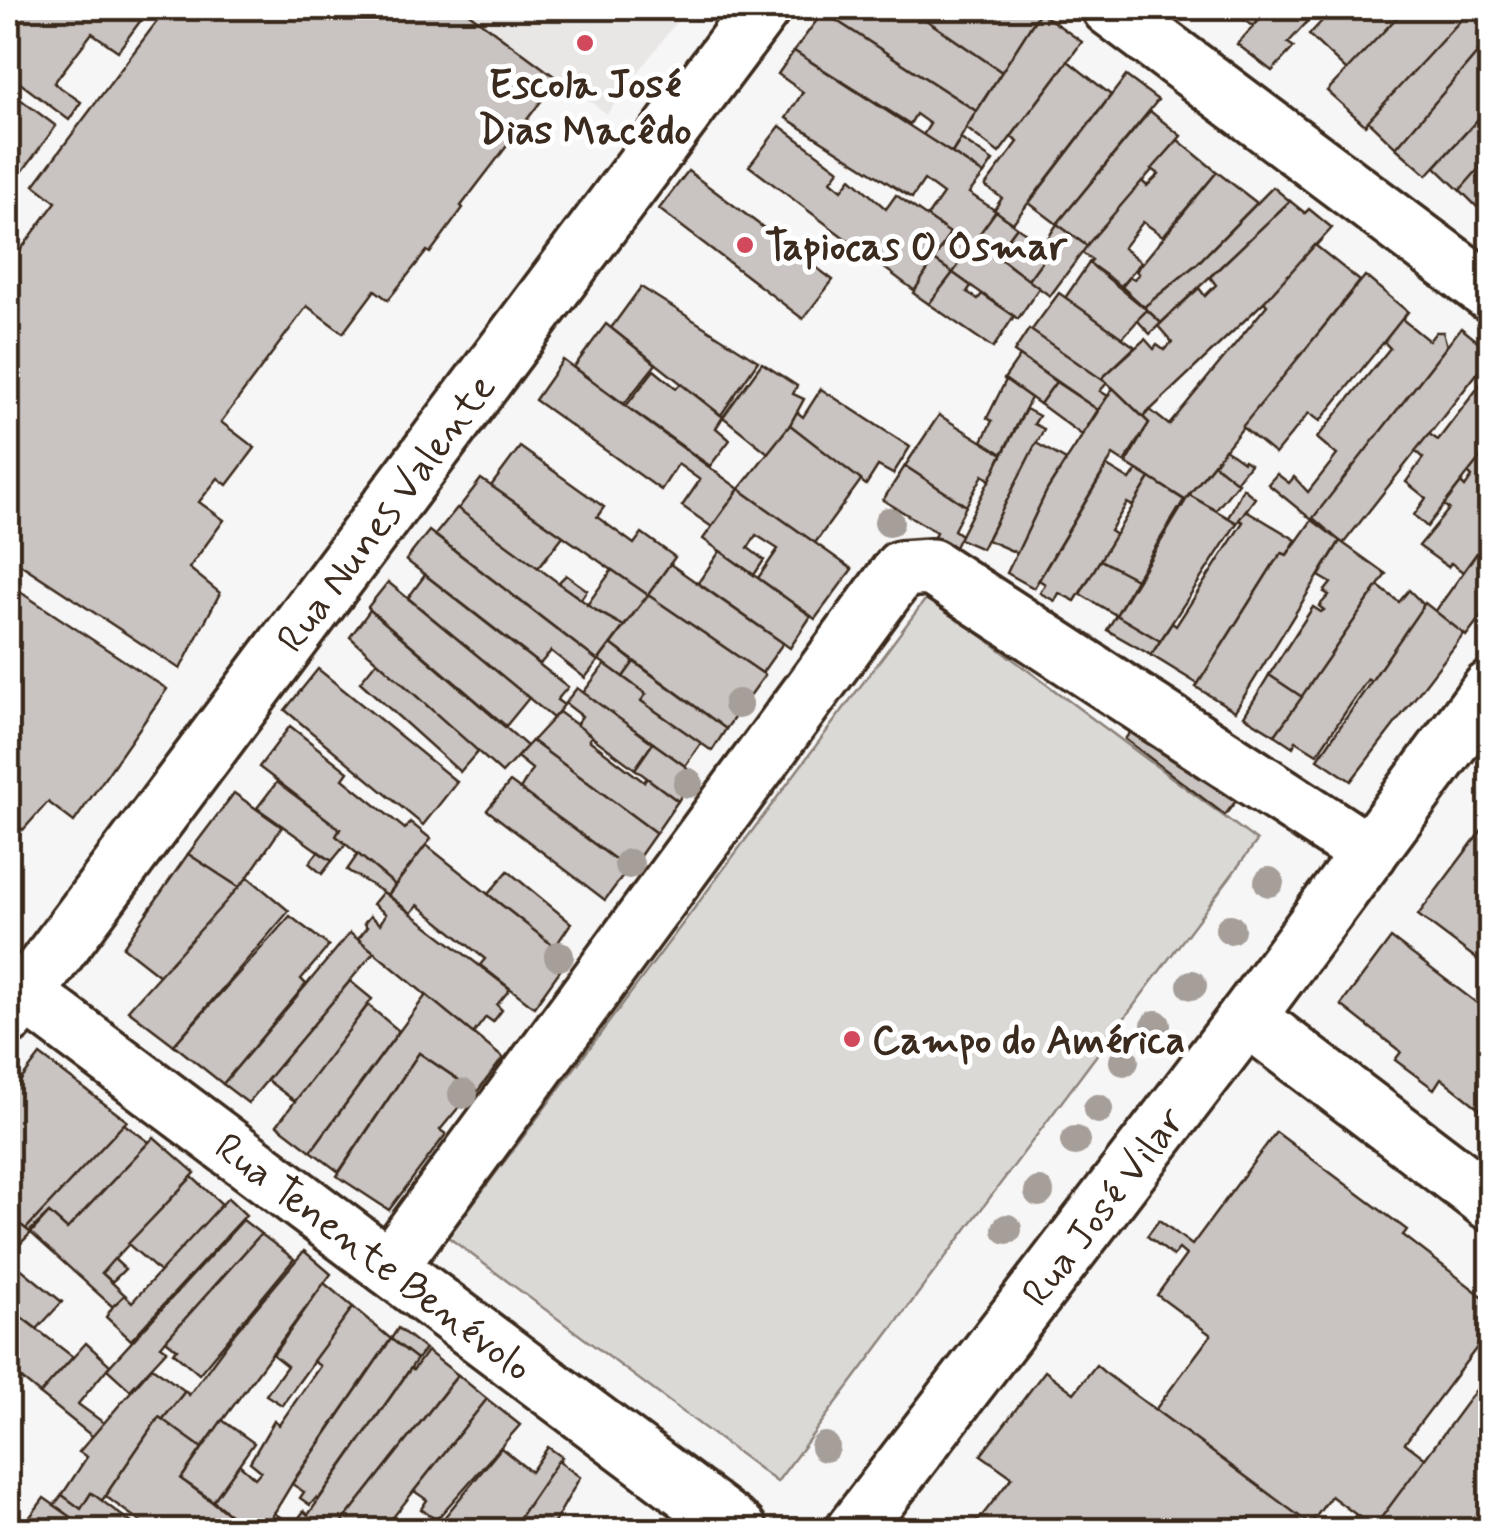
<svg xmlns="http://www.w3.org/2000/svg" width="1498" height="1538" font-family="Mynerve,sans-serif">
  <style>
    .built { fill: #e9e7e6 }
    .green { fill: #dbd9d6; stroke: #8b827a; stroke-width: 2.5 }
    .building { fill: #c9c3c1; stroke: #3b2a1e; stroke-width: 2.5 }
    .lines { fill: none; stroke-linecap: round; stroke-linejoin: round }
    .minor-casing { stroke: #3b2a1e; stroke-width: 62 }
    .minor { stroke: #fff; stroke-width: 55 }
    .tree { fill: #a69e98 }
    .poi-dot { fill: #d1495b; stroke: #fff; stroke-width: 4 }
    .labels { text-anchor: middle; stroke-width: 10; stroke-linejoin: round; paint-order: stroke }
    .poi-label { font-size: 40px; font-weight: bold; fill: #3b2a1e; stroke: #fff; text-anchor: start }
    .street-label { font-size: 40px; fill: #3b2a1e; stroke: #fff }
  </style>
  <rect width="100%" height="100%" fill="#f7f6f6"/>
  <filter id="ink" filterUnits="userSpaceOnUse"><feTurbulence type="fractalNoise" baseFrequency=".01" numOctaves="2"/><feDisplacementMap in="SourceGraphic" scale="20" xChannelSelector="R" yChannelSelector="G"/><feConvolveMatrix kernelMatrix="1 2 1 2 8 2 1 2 1" color-interpolation-filters="sRGB"/></filter>
  <g filter="url(#ink)">
    <path class="built" d="M462 8H687L607 114Z"/>
    <path class="green" d="M928 596 1257 841 777 1482 448 1237Z"/>
    <g class="building">
      <path d="M8 8H150L118 51 92 33 54 83 81 102 69 120 8 74Z"/>
      <path d="M167 8H462L558 79 461 206 463 208 430 253 427 251 388 300 375 290 343 333 307 306 221 422 255 448 227 485 218 478 199 502 224 520 189 568 220 593 180 669 8 556V267L56 202 34 185Z"/>
      <path d="M826 8H909L1002 72 976 111 823 12Z"/>
      <path d="M909 8H1034L1040 12 1002 72Z"/>
      <path d="M1229 8H1271L1253 26Z"/>
      <path d="M1271 8H1320L1288 43 1294 47 1272 71 1237 44Z"/>
      <path d="M1334 8H1406L1347 71 1309 35Z"/>
      <path d="M1406 8H1472L1365 125 1327 91Z"/>
      <path d="M1472 8H1490V22L1478 35 1486 43 1396 148 1368 121Z"/>
      <path d="M823 12 976 111 952 153 923 135 930 124 916 114 910 124 794 51Z"/>
      <path d="M1040 12 1082 42 999 153 966 128Z"/>
      <path d="M1490 22V106L1427 175 1396 148 1486 43 1478 35Z"/>
      <path d="M794 51 984 174 969 193 996 211 971 248 927 217 943 194 924 180 912 198 786 118 803 92 778 74Z"/>
      <path d="M1068 61 1111 95 1013 223 994 210 1002 198 985 186 1018 142 1011 137Z"/>
      <path d="M1126 76 1158 100 1057 224 1029 203Z"/>
      <path d="M8 90 56 126 8 191Z"/>
      <path d="M1490 106V156L1460 191 1435 167Z"/>
      <path d="M1150 111 1181 136 1087 246 1057 224Z"/>
      <path d="M780 126 839 170 831 181 842 190 851 178 886 209 896 195 950 233 915 291 749 166Z"/>
      <path d="M961 139 993 161 984 174 952 153Z"/>
      <path d="M1178 140 1217 172 1163 236 1143 222 1123 248 1141 262 1121 286 1089 263 1092 260 1081 252 1142 181 1147 186 1159 174 1152 169Z"/>
      <path d="M1490 156V220L1460 190Z"/>
      <path d="M688 171 833 280 803 319 659 209Z"/>
      <path d="M1217 172 1257 203 1198 263 1144 307 1122 287 1130 277 1134 279 1139 274 1136 271Z"/>
      <path d="M1273 187 1290 201 1161 323 1144 307 1198 263Z"/>
      <path d="M1290 201 1305 213 1309 209 1332 228 1266 300 1143 417 1102 378 1145 339 1154 349 1157 345 1164 350 1172 342 1158 326 1199 288 1205 296 1216 285 1210 277Z"/>
      <path d="M996 211 1017 227 996 255 975 240Z"/>
      <path d="M1057 224 1087 246 1050 296 1028 280 1047 254 1041 249Z"/>
      <path d="M1017 227 1044 245 1041 249 1047 254 1028 280 996 255Z"/>
      <path d="M950 233 971 248 953 273 934 260Z"/>
      <path d="M975 240 1039 288 1018 319 953 273Z"/>
      <path d="M1315 245 1360 281 1185 500 1126 463 1149 423 1143 417 1150 410 1169 425 1267 305 1264 302Z"/>
      <path d="M934 260 953 273 929 304 913 293Z"/>
      <path d="M1089 263 1147 310 1122 338 1065 298Z"/>
      <path d="M953 273 971 286 967 292 978 299 982 294 1014 316 993 348 929 304Z"/>
      <path d="M1365 276 1408 312 1320 421 1309 413 1275 454 1242 427Z"/>
      <path d="M641 287 758 361 721 415 611 328Z"/>
      <path d="M1059 293 1135 347 1100 380 1031 331Z"/>
      <path d="M1147 310 1161 323 1150 334 1137 320Z"/>
      <path d="M1402 319 1429 341 1436 332H1443L1447 346 1312 520 1268 484 1277 474 1289 483 1294 477 1308 492 1337 455 1317 438 1390 348 1384 342Z"/>
      <path d="M606 324 656 364 624 404 574 367Z"/>
      <path d="M1461 328 1490 351V357L1343 544 1313 518Z"/>
      <path d="M1029 329 1107 383 1100 391 1108 396 1098 410 1014 352Z"/>
      <path d="M1020 356 1056 382 1040 404 1004 379Z"/>
      <path d="M563 360 739 489 712 527 682 506 700 480 678 464 661 490 535 400Z"/>
      <path d="M762 363 797 386 793 394 804 399 790 425 768 453 723 417Z"/>
      <path d="M654 370 676 388 681 384 723 417 716 428 730 440 710 466 626 406Z"/>
      <path d="M1490 372V445L1427 527 1414 515 1426 498 1406 482 1423 458 1415 451 1429 434 1438 440Z"/>
      <path d="M1006 380 1031 398 1002 454 982 441 992 421 987 418Z"/>
      <path d="M1056 382 1098 410 1082 435 1040 404Z"/>
      <path d="M1113 388 1149 423 1124 462 1113 455 1034 588 1007 573 1047 490Z"/>
      <path d="M821 389 910 447 893 474 878 466 866 485 790 425 797 412 803 417Z"/>
      <path d="M1026 409 1039 416 1034 424 1044 429 982 549 959 539Z"/>
      <path d="M939 415 1002 454 990 480 983 475 966 506 905 466Z"/>
      <path d="M790 425 861 480 815 543 739 489Z"/>
      <path d="M1036 443 1066 460 1047 490 1017 553 987 540Z"/>
      <path d="M1490 445V535L1463 572 1451 563 1448 567 1419 546 1449 509 1444 505 1461 483 1465 487 1472 477 1468 473Z"/>
      <path d="M520 447 604 507 597 517 634 544 642 533 675 557 648 595 491 486Z"/>
      <path d="M1225 449 1243 462 1244 460 1250 464 1236 482 1214 464Z"/>
      <path d="M1214 464 1238 483 1216 510 1189 495Z"/>
      <path d="M905 466 966 506 954 530 961 535 945 567 925 557 936 532 883 500Z"/>
      <path d="M1107 466 1130 480 1137 470 1150 478 1133 506 1127 503 1110 531 1116 535 1075 601 1059 593 1055 601 1040 593 1045 584 1039 580Z"/>
      <path d="M1150 478 1184 500 1136 579 1100 560Z"/>
      <path d="M481 479 563 536 538 568 458 509Z"/>
      <path d="M1243 488 1255 498 1237 523 1228 518Z"/>
      <path d="M739 489 852 569 815 619 758 578 778 549 756 535 748 548 764 560 754 575 703 539Z"/>
      <path d="M1189 495 1237 523 1160 641 1116 615Z"/>
      <path d="M457 508 598 612 624 626 598 661 435 535Z"/>
      <path d="M1246 510 1296 540 1287 555 1282 553 1274 563 1198 684 1151 655 1172 623 1176 626 1243 522 1239 520Z"/>
      <path d="M1312 520 1340 541 1235 711 1196 687 1274 563 1282 553 1287 555Z"/>
      <path d="M429 531 598 661 585 678 551 651 540 664 406 560Z"/>
      <path d="M1490 535V604L1466 636 1435 612Z"/>
      <path d="M1340 541 1386 574 1302 697 1269 675 1313 607 1321 612 1324 610 1319 606 1329 595 1324 592 1331 583 1319 576Z"/>
      <path d="M720 551 811 616 790 648 698 583Z"/>
      <path d="M1100 560 1136 579 1116 615 1080 594Z"/>
      <path d="M670 564 783 643 762 673 648 595Z"/>
      <path d="M612 570 648 595 624 626 587 605Z"/>
      <path d="M425 575 568 687 557 700 564 705 553 718 408 598Z"/>
      <path d="M566 575 587 590 581 599 558 583Z"/>
      <path d="M388 582 529 698 506 726 370 610 368 607Z"/>
      <path d="M8 584 167 689 74 822 48 802 23 830 13 821 8 828Z"/>
      <path d="M1378 586 1399 602 1409 590 1424 605 1371 682 1368 679 1317 754 1296 741 1293 747 1275 735Z"/>
      <path d="M648 595 765 675 726 729 611 644Z"/>
      <path d="M1425 603 1464 634 1351 781 1318 759Z"/>
      <path d="M370 610 527 746 502 773 350 637Z"/>
      <path d="M1116 615 1160 641 1151 655 1107 630Z"/>
      <path d="M611 644 634 662 623 677 599 660Z"/>
      <path d="M377 661 478 751 460 772 360 682Z"/>
      <path d="M634 662 726 729 712 751 641 701 646 694 623 677Z"/>
      <path d="M605 664 646 694 641 701 701 743 685 766 583 693Z"/>
      <path d="M318 669 457 782 423 825 285 710Z"/>
      <path d="M1269 675 1302 697 1275 735 1244 716Z"/>
      <path d="M577 688 653 743 635 769 576 725 582 716 565 703Z"/>
      <path d="M559 712 592 736 589 740 644 782 647 778 678 801 656 833 532 741Z"/>
      <path d="M1144 714 1246 788 1225 815 1125 739Z"/>
      <path d="M290 726 348 772 343 779 405 829 410 822 431 839 395 885 336 836 340 829 259 767Z"/>
      <path d="M532 741 656 833 630 870 520 790 532 769 517 757Z"/>
      <path d="M653 743 696 774 678 801 635 769Z"/>
      <path d="M277 782 340 829 336 836 346 844 332 861 257 808Z"/>
      <path d="M510 782 628 869 605 900 487 810Z"/>
      <path d="M234 793 282 827 240 888 188 854Z"/>
      <path d="M1490 819V969L1418 915Z"/>
      <path d="M426 845 569 958 534 1007 480 965 485 959 418 905 411 913 388 895Z"/>
      <path d="M318 852 332 861 322 874 309 863Z"/>
      <path d="M188 854 240 888 160 976 123 947Z"/>
      <path d="M358 854 395 885 388 895 347 870Z"/>
      <path d="M508 871 571 923 555 947 488 894Z"/>
      <path d="M248 877 289 911 174 1045 128 1010Z"/>
      <path d="M383 892 510 989 497 1005 502 1010 493 1022 486 1017 473 1034 358 939 367 927 364 924 370 916 380 924 386 914 373 904Z"/>
      <path d="M290 916 329 946 301 979 306 984 223 1084 174 1045Z"/>
      <path d="M350 933 374 952 248 1103 223 1084Z"/>
      <path d="M1391 938 1490 1013V1107L1485 1113 1441 1078 1434 1089 1395 1060 1401 1052 1341 1005Z"/>
      <path d="M350 981 372 999 296 1102 267 1080Z"/>
      <path d="M426 995 503 1058 477 1092 419 1053 339 1172 311 1151Z"/>
      <path d="M368 1005 399 1031 311 1151 277 1125Z"/>
      <path d="M419 1053 473 1090 440 1130 446 1134 389 1210 337 1176Z"/>
      <path d="M40 1055 127 1121 26 1229 8 1215V1097Z"/>
      <path d="M124 1124 149 1142 67 1229 49 1213 29 1232 26 1229Z"/>
      <path d="M1276 1132 1407 1230 1403 1235 1490 1302V1330L1405 1443 1426 1459 1374 1528 1331 1496 1310 1525 1155 1410 1211 1335 1157 1295 1186 1255 1179 1249 1173 1256 1147 1236 1159 1220 1192 1245Z"/>
      <path d="M154 1137 195 1173 102 1273 125 1295 113 1307 31 1233 49 1213 67 1229Z"/>
      <path d="M192 1177 223 1205 160 1272 128 1244Z"/>
      <path d="M228 1198 246 1215 131 1340 106 1317 113 1306 125 1295 132 1302Z"/>
      <path d="M8 1215 31 1233 9 1255 8 1254Z"/>
      <path d="M243 1220 261 1234 166 1340 161 1346 167 1350 130 1390 107 1369Z"/>
      <path d="M261 1234 294 1259 199 1374 173 1352 177 1349 166 1340Z"/>
      <path d="M304 1251 331 1274 202 1448 162 1420 185 1391 189 1395 234 1334Z"/>
      <path d="M8 1258 62 1302 37 1329 8 1307Z"/>
      <path d="M114 1259 125 1269 112 1282 102 1273Z"/>
      <path d="M324 1283 353 1307 282 1405 266 1395 287 1366 273 1355Z"/>
      <path d="M8 1307 73 1357 40 1394 8 1368Z"/>
      <path d="M353 1307 391 1339 296 1477 264 1530H250L213 1501 239 1464 255 1478 261 1471 250 1462 274 1421 279 1425 320 1366 313 1361Z"/>
      <path d="M398 1328 425 1349 417 1359 391 1339Z"/>
      <path d="M391 1339 417 1359 318 1500 316 1498 310 1505 300 1498 304 1492 292 1484Z"/>
      <path d="M86 1343 110 1365 78 1404 104 1423 93 1437 40 1394Z"/>
      <path d="M427 1351 458 1375 452 1382 336 1530H316L298 1519 304 1511 308 1515 411 1368 413 1370Z"/>
      <path d="M1096 1365 1104 1372 1318 1530H971L1012 1477 981 1455 1045 1371 1074 1393Z"/>
      <path d="M152 1367 185 1391 162 1420 159 1417 104 1498 101 1501 91 1493 81 1509 62 1495 87 1457 79 1452Z"/>
      <path d="M1490 1371V1530H1380L1375 1526Z"/>
      <path d="M458 1375 487 1399 383 1530H336Z"/>
      <path d="M487 1399 520 1425 436 1520 421 1509 427 1500 414 1491Z"/>
      <path d="M159 1417 202 1448 181 1479 250 1530H152L105 1496Z"/>
      <path d="M222 1420 254 1443 213 1501 181 1479Z"/>
      <path d="M548 1447 562 1457 511 1530 499 1523 494 1530H434L501 1448 531 1472Z"/>
      <path d="M558 1461 580 1477 550 1530H511Z"/>
      <path d="M91 1493 93 1494 141 1530H90L54 1505 62 1495 81 1509Z"/>
      <path d="M44 1498 54 1505 90 1530H41L27 1521Z"/>
      <path d="M8 1509 25 1523 20 1530H8Z"/>
      <path d="M274 1513 294 1526 291 1530H264Z"/>
      <path d="M1356 1515 1374 1528 1377 1530H1343Z"/>
      <path d="M625 1517 645 1530H616Z"/>
    </g>
    <g class="lines">
      <defs>
        <g id="minor">
          <path d="M1110 8 1490 293"/>
          <path id="s1" d="M8 981 739 1530"/>
          <path id="s2" d="M8 1017 762 8"/>
          <path d="M1247 1017 1490 1202"/>
          <path d="M389 1267 901 569 931 567 1369 853"/>
          <path id="s3" d="M854 1530 1247 1017 1490 689"/>
        </g>
      </defs>
      <use href="#minor" class="minor-casing"/>
      <use href="#minor" class="minor"/>
    </g>
    <g class="tree">
      <circle cx="889" cy="522" r="15"/>
      <circle cx="738" cy="704" r="15"/>
      <circle cx="688" cy="783" r="15"/>
      <circle cx="629" cy="864" r="15"/>
      <circle cx="1269" cy="882" r="15"/>
      <circle cx="1230" cy="929" r="15"/>
      <circle cx="559" cy="956" r="15"/>
      <circle cx="1192" cy="985" r="15"/>
      <circle cx="1156" cy="1025" r="15"/>
      <circle cx="1124" cy="1061" r="15"/>
      <circle cx="463" cy="1094" r="15"/>
      <circle cx="1098" cy="1109" r="15"/>
      <circle cx="1075" cy="1141" r="15"/>
      <circle cx="1039" cy="1192" r="15"/>
      <circle cx="1007" cy="1229" r="15"/>
      <circle cx="825" cy="1447" r="15"/>
    </g>
  </g>
  <g class="poi-dot">
    <circle cx="585" cy="43" r="10"/>
    <circle cx="745" cy="245" r="10"/>
    <circle cx="852" cy="1039" r="10"/>
  </g>
  <g class="labels">
    <g class="poi-label">
      <text x="585" y="97" text-anchor="middle">Escola José<tspan x="585" dy="46">Dias Macêdo</tspan></text>
      <text x="765" y="259">Tapiocas O Osmar</text>
      <text x="872" y="1053">Campo do América</text>
    </g>
    <g class="street-label">
      <text dy="14" stroke="none"><textPath href="#s2" startOffset="630">Rua Nunes Valente</textPath></text>
      <text dy="14" stroke="none"><textPath href="#s3" startOffset="408">Rua José Vilar</textPath></text>
      <text dy="14" stroke="none"><textPath href="#s1" startOffset="458">Rua Tenente Benévolo</textPath></text>
    </g>
  </g>
  <rect width="1498" height="1538" fill="none" stroke="#fff" stroke-width="40"/>
  <rect x="20" y="20" width="1458" height="1498" fill="none" stroke="#3b2a1e" stroke-width="4" filter="url(#ink)"/>
</svg>
